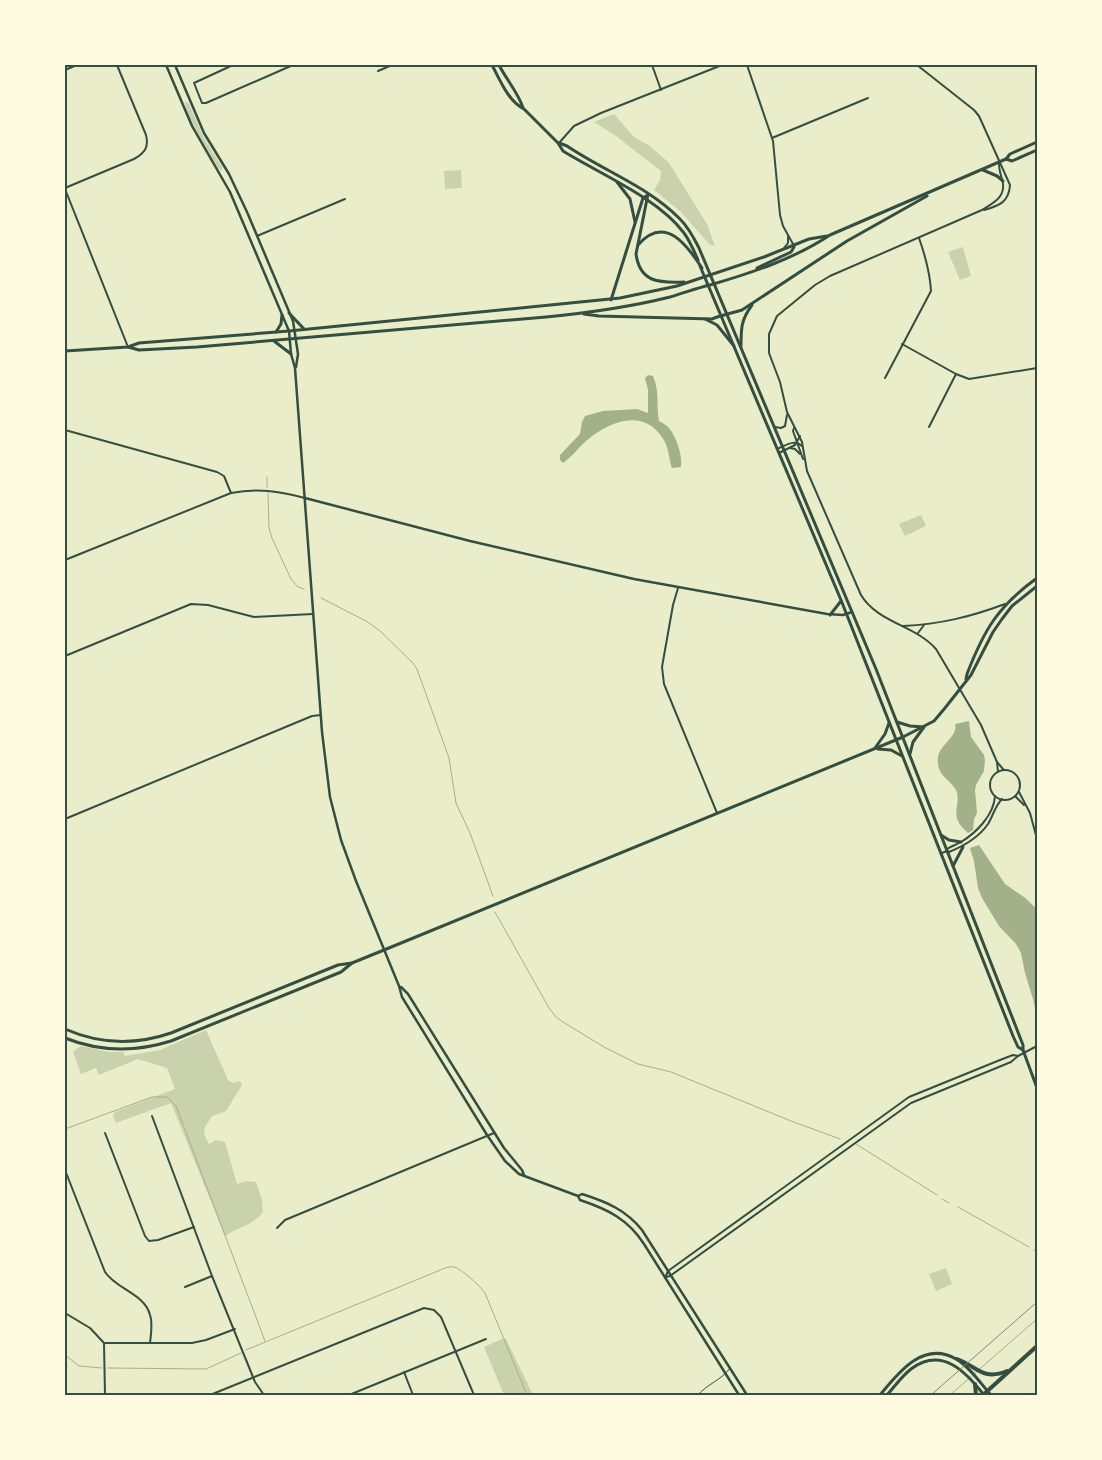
<svg xmlns="http://www.w3.org/2000/svg" width="1102" height="1460" font-family="Cabin,sans-serif">
  <style>
    .green { fill: #cad2ad }
    .water { fill: #a3b18a }
    .lines { fill: none; stroke-linecap: round; stroke-linejoin: round }
    .stream { stroke: #a3b18a; stroke-width: 1 }
    .service { stroke: #344e41; stroke-width: 1 }
    .minor { stroke: #344e41; stroke-width: 2 }
    .tertiary { stroke: #344e41; stroke-width: 2.5 }
    .secondary { stroke: #344e41; stroke-width: 3 }
    .trunk { stroke: #344e41; stroke-width: 3 }
    .motorway { stroke: #344e41; stroke-width: 4 }
    .rail { stroke: #7c8e77; stroke-width: 1 }
    .neatline { fill: none; stroke: #344e41; stroke-width: 2 }
  </style>
  <rect width="100%" height="100%" fill="#e9edc9"/>
  <g class="green">
    <path d="M185 101 189 104 204 138 222 167V171L218 168C208 153 185 118 185 101Z"/>
    <path d="M614 114 634 137 650 146 669 163 707 224 715 246 709 244 680 211 654 190 660 180 661 171 616 136 594 122Z"/>
    <path d="M461 170 462 188 445 189 444 171Z"/>
    <path d="M963 247 971 276 960 280 948 252Z"/>
    <path d="M921 515 926 526 905 536 899 524Z"/>
    <path d="M206 1030 228 1080 233 1083 240 1081 242 1085 226 1111 212 1116 205 1127 204 1134 209 1144 216 1140 225 1142 237 1184 246 1181 256 1182 262 1200 263 1212C253 1225 239 1227 225 1236L171 1103 116 1123 113 1116 115 1112 175 1089 167 1068 138 1059 99 1075 96 1068 81 1074 73 1052 81 1046 109 1052H124V1056L160 1050Z"/>
    <path d="M946 1268 952 1284 936 1291 929 1274Z"/>
    <path d="M502 1339H506L533 1395H504L484 1347Z"/>
  </g>
  <g class="water">
    <path d="M648 375 653 376C660 393 656 404 659 421 662 423 667 425 669 428 676 436 683 456 681 467L672 468C669 460 669 450 665 442 646 407 611 420 586 441 578 448 572 457 563 463L560 460V455L580 434 582 422 585 416 603 411 637 409 648 413V390L645 378Z"/>
    <path d="M969 721 971 737 984 755 985 760 984 771 976 785 975 790 977 813 974 819 973 830 968 833C965 830 960 826 958 821 953 811 961 801 956 790 949 778 936 776 938 757 940 744 958 737 955 724Z"/>
    <path d="M979 845 1005 884 1024 897 1037 909V1018L1033 999 1025 973 1021 953 1016 944 999 926 982 898 978 888 974 861 970 848Z"/>
  </g>
  <g class="lines">
    <g class="stream">
      <path d="M267 477V487"/>
      <path d="M268 493 269 528 272 538 291 579 298 587 304 589"/>
      <path d="M321 598 366 621 379 630 413 663 417 669 449 758 456 803 470 833 493 896"/>
      <path d="M495 912 549 1008 556 1017 563 1022 604 1047 638 1064 671 1072 791 1121 840 1139"/>
      <path d="M65 1129 152 1097H167L176 1106 265 1341"/>
      <path d="M856 1144 937 1195"/>
      <path d="M942 1199 949 1203"/>
      <path d="M958 1207 1029 1247"/>
      <path d="M1034 1250 1037 1251"/>
      <path d="M246 1350 438 1271C443 1269 448 1266 454 1267 462 1269 480 1286 485 1293L527 1395"/>
      <path d="M65 1355 79 1366 102 1368"/>
      <path d="M108 1368 206 1369 241 1353"/>
      <path d="M975 1373 1037 1319"/>
      <path d="M950 1395 972 1376"/>
    </g>
    <path class="service" d="M698 1395C707 1384 722 1380 730 1368"/>
    <g class="minor">
      <path d="M233 65 194 83 202 103H206L293 65"/>
      <path d="M652 65 661 90"/>
      <path d="M747 65 773 141 780 215 783 226 793 244"/>
      <path d="M917 65 974 110 979 116 1010 185C1009 202 999 206 984 210"/>
      <path d="M1015 65H1017"/>
      <path d="M65 70 77 65"/>
      <path d="M378 71 392 65"/>
      <path d="M772 138 868 98"/>
      <path d="M559 143 574 126 601 113 722 65"/>
      <path d="M999 163C999 169 1000 173 1002 179 1007 196 995 202 982 210L830 276 815 285 777 316 769 334V353L780 382 787 412 802 442 807 471 861 595C878 623 915 625 936 649L981 725 997 762 1004 770"/>
      <path d="M65 188 134 159C145 153 149 147 146 135L117 65"/>
      <path d="M65 189 128 347"/>
      <path d="M257 236 345 199"/>
      <path d="M784 248 788 243V237"/>
      <path d="M902 344 956 374 969 379 1037 368"/>
      <path d="M885 378 931 291C930 273 925 255 919 238"/>
      <path d="M775 427 781 428 785 426 787 415"/>
      <path d="M929 427 956 374"/>
      <path d="M794 428 793 431 803 459"/>
      <path d="M65 430 217 472 224 476 231 493"/>
      <path d="M790 448 795 449 800 454"/>
      <path d="M777 449C787 445 794 439 802 446"/>
      <path d="M779 453 795 445 800 436"/>
      <path d="M65 560 231 493C257 488 279 491 305 498"/>
      <path d="M678 588 673 605 662 667 664 684 717 813"/>
      <path d="M903 626C941 624 970 617 1005 604"/>
      <path d="M918 633 924 625"/>
      <path d="M65 656 191 604 208 605 254 617 313 614"/>
      <path d="M997 762 998 772"/>
      <circle cx="1005" cy="785" r="15"/>
      <path d="M1019 792 1030 813 1037 839"/>
      <path d="M1015 796 1024 805"/>
      <path d="M65 819 312 716 321 715"/>
      <path d="M947 849C951 846 956 845 961 842 976 833 994 815 995 796"/>
      <path d="M942 853 947 851 949 852C964 846 979 837 988 824 993 816 995 806 1002 799"/>
      <path d="M152 1116 212 1276 255 1382 264 1395"/>
      <path d="M105 1133 145 1236 149 1241 158 1240 194 1227"/>
      <path d="M65 1170 105 1272C116 1289 145 1294 150 1315 153 1323 151 1334 150 1343"/>
      <path d="M277 1228 285 1220 494 1133"/>
      <path d="M666 1277 670 1276 911 1103 1011 1062 1018 1056 1037 1046"/>
      <path d="M665 1278 668 1271 909 1097 1000 1060 1013 1055 1018 1056"/>
      <path d="M185 1287 212 1276"/>
      <path d="M65 1313 90 1328 104 1343 105 1395"/>
      <path d="M104 1343H192L206 1340 235 1329"/>
      <path d="M404 1372 413 1395"/>
      <path d="M70 1395H95"/>
      <path d="M210 1395 424 1308 434 1310 441 1317 474 1395"/>
      <path d="M349 1395 486 1339"/>
    </g>
    <g class="tertiary">
      <path d="M166 65 192 126 230 192 289 331 291 354 295 368 322 732 330 797 341 840 356 881 399 986 402 997 487 1135 505 1161 519 1174 578 1196 580 1200C607 1209 628 1219 644 1244L739 1395"/>
      <path d="M175 65 204 133 229 174 247 212 293 321 298 354 296 367"/>
      <path d="M305 498 470 541 634 579 827 614 843 615 852 612"/>
      <path d="M401 987 408 994 504 1148 522 1170 524 1175"/>
      <path d="M578 1196 582 1194C607 1202 626 1210 642 1230L747 1395"/>
    </g>
    <g class="secondary">
      <path d="M492 65C500 80 508 101 524 109L558 143 563 151C600 174 658 198 684 233 690 241 694 251 698 260"/>
      <path d="M499 65C506 79 519 94 523 108"/>
      <path d="M559 143 567 146C604 171 649 187 680 219 688 227 694 238 699 248L876 669 1023 1045V1050L1037 1088"/>
      <path d="M700 266 841 600 1013 1036 1018 1047 1023 1050"/>
      <path d="M830 615 841 601"/>
      <path d="M966 679 967 674C984 630 998 606 1037 578"/>
      <path d="M897 722 910 726 924 727 913 742 910 754"/>
      <path d="M875 748 885 734 889 723"/>
      <path d="M878 749 891 750 902 756"/>
      <path d="M941 835 949 840 961 842"/>
      <path d="M953 866 963 847"/>
      <path d="M65 1029C99 1044 136 1045 171 1033L338 965 352 963 384 950 903 737 934 721 945 708 971 675 993 632 1002 619 1012 606 1037 586"/>
      <path d="M65 1038C100 1052 136 1052 171 1041L341 972 352 963"/>
      <path d="M880 1395C898 1373 923 1340 956 1359 970 1367 980 1383 991 1395"/>
      <path d="M887 1395C895 1386 902 1376 911 1369 942 1346 966 1372 984 1395"/>
    </g>
    <g class="trunk">
      <path d="M1006 159 1012 161 1037 150"/>
      <path d="M983 170 997 176 1003 181"/>
      <path d="M617 182 630 199 635 222"/>
      <path d="M648 194 636 254C640 283 660 283 684 282"/>
      <path d="M638 245C665 214 687 245 702 268"/>
      <path d="M757 268 791 252 794 247"/>
      <path d="M611 300 643 198 648 195"/>
      <path d="M289 313 304 329"/>
      <path d="M584 314 599 316 712 319C722 315 732 313 742 310L847 241 927 196"/>
      <path d="M705 319 717 325 734 346"/>
      <path d="M276 332 281 324 282 315"/>
      <path d="M274 341 291 354"/>
      <path d="M741 346C741 328 741 320 752 305"/>
      <path d="M128 347 139 350 197 347 546 317C587 313 630 307 670 297 684 293 697 288 710 285 751 273 794 259 830 235L1006 159 1010 154 1037 142"/>
      <path d="M65 351 128 347 139 343 289 331 620 298 677 286 764 257 809 239 827 236"/>
    </g>
    <g class="motorway">
      <path d="M957 1359C978 1367 983 1381 1007 1371"/>
      <path d="M975 1384 976 1395"/>
      <path d="M983 1395 1037 1346"/>
    </g>
    <path class="rail" d="M931 1395 1037 1302"/>
  </g>
  <rect width="1102" height="1460" fill="none" stroke="#fefae0" stroke-width="132"/>
  <rect x="66" y="66" width="970" height="1328" class="neatline"/>
</svg>
